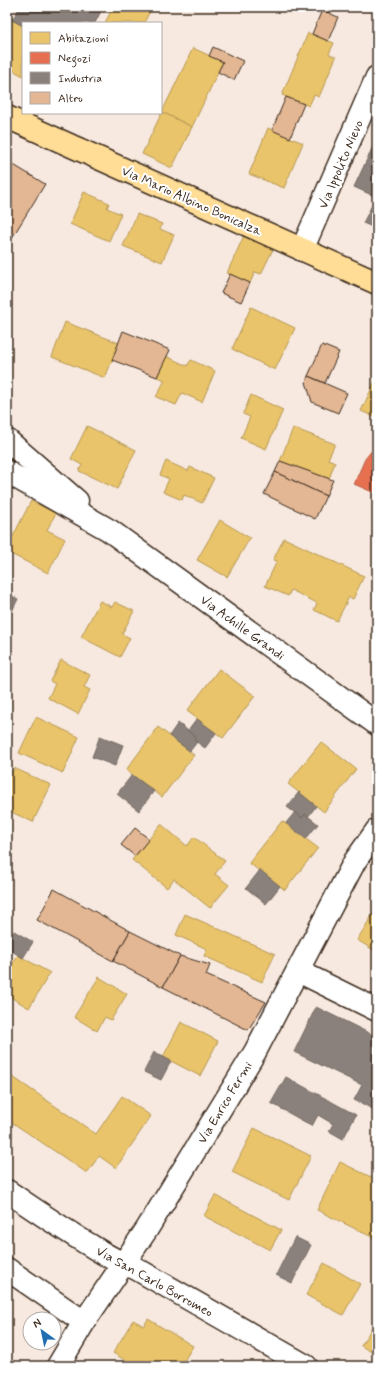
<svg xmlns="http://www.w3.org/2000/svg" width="384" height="1373" font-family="Mynerve,sans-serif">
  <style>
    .homes { fill: #e9c46a; stroke: #b59653 }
    .shops { fill: #e76f51; stroke: #b35a42 }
    .industry { fill: #8a817c; stroke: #726760 }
    .building { fill: #e3b793; stroke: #3b2a1e }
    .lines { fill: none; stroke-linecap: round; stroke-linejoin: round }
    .minor-casing { stroke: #3b2a1e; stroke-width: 25 }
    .major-casing { stroke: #3b2a1e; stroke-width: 25 }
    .minor { stroke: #fff; stroke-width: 22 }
    .major { stroke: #ffdd96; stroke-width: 22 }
    .labels { text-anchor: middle; stroke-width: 4; stroke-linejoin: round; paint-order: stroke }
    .street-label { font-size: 13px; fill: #3b2a1e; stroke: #fff }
  </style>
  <rect width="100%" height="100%" fill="#f7e9df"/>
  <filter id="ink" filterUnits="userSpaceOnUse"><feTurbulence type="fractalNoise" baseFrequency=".025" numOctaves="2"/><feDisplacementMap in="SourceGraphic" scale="8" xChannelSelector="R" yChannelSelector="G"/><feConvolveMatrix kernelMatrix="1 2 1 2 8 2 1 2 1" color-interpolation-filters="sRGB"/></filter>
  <g filter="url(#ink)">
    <g class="homes">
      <path d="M113 7H152L144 23H105Z"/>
      <path d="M12 20 23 26V76L7 67V29Z"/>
      <path d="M308 33 334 43 329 54 336 57 319 97 314 95 309 106 282 95Z"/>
      <path d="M193 48 223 62 192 127 162 112Z"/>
      <path d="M162 112 192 127 172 168 142 154Z"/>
      <path d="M268 128 303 143 284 188 249 174Z"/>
      <path d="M84 192 109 203 107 208 121 214 109 241 70 224Z"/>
      <path d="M137 214 162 224 160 229 174 235 162 262 123 246Z"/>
      <path d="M246 231 275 245 261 274 255 272 250 283 227 273Z"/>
      <path d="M251 307 295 328 275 370 232 349Z"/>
      <path d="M65 322 119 343 105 378 52 357Z"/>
      <path d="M166 356 187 366 191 360 215 371 202 402 182 393 176 405 156 397 165 380 157 377Z"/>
      <path d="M377 377V418L361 411Z"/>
      <path d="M251 395 283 410 266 449 241 438 250 417 243 414Z"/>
      <path d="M87 426 136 450 117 489 79 471 82 465 71 459Z"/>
      <path d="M293 428 335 444 328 459 335 462 329 479 280 461Z"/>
      <path d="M166 461 188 471 190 467 214 478 202 503 184 495 182 500 163 492 169 479 160 475Z"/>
      <path d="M31 501 56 513 47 530 65 539 48 573 7 552V548Z"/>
      <path d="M220 520 250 538 227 577 197 560Z"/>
      <path d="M284 538 364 576 353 599 349 597 337 621 314 610 317 603 291 590 288 596 265 586 277 561 273 560Z"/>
      <path d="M100 601 112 607 115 602 134 611 122 634 130 638 120 657 81 637Z"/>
      <path d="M61 660 90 675 84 687 90 690 78 714 48 698 55 684 50 681Z"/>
      <path d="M219 669 255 696 223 738 187 711Z"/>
      <path d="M36 717 79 737 63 773 19 753Z"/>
      <path d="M158 727 194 755 162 797 126 770Z"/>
      <path d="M321 742 356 769 324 812 288 784Z"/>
      <path d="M14 768 51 785 33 822 7 810V782Z"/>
      <path d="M282 821 318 848 285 890 249 863Z"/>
      <path d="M161 824 187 846 194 837 225 861 215 874 229 885 210 908 174 879 167 888 132 860Z"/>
      <path d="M376 909H377V952L357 940Z"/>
      <path d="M185 914 275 954 262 982 204 956 207 949 176 935Z"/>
      <path d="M18 955 50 973 29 1008 7 995V973Z"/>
      <path d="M99 977 127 994 111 1020 105 1017 97 1031 74 1017Z"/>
      <path d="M181 1022 218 1041 200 1076 163 1057Z"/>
      <path d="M7 1073 96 1134 122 1096 151 1116 116 1168 99 1156 87 1173 7 1119Z"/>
      <path d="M254 1128 311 1156 289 1200 232 1172Z"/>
      <path d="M340 1162 377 1180V1231L374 1238 317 1210Z"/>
      <path d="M215 1195 281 1230 270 1250 204 1216Z"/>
      <path d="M324 1263 360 1284 343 1315 306 1295Z"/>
      <path d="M148 1319 193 1346 181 1366H135L113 1353 133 1320 144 1326Z"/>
      <path d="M377 1319V1355L361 1346Z"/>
    </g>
    <path class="shops" d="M377 444V494L354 484 365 459Z"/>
    <g class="industry">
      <path d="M20 7H103L95 23H23V26L12 20Z"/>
      <path d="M377 138V229L363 223 376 197 354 187Z"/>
      <path d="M7 594 18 599 7 621Z"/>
      <path d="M197 719 216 733 205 748 194 740 196 737 188 731Z"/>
      <path d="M178 723 196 737 194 740 197 742 190 751 169 736Z"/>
      <path d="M100 736 123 745 115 766 92 757Z"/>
      <path d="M132 775 154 791 139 811 117 794Z"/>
      <path d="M299 792 316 806 308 817 305 814 302 818 287 807Z"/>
      <path d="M295 812 302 818 305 814 318 824 306 839 286 823Z"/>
      <path d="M260 870 280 886 266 904 246 888Z"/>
      <path d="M14 931 33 942 23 958 7 948V943Z"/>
      <path d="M316 1007 377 1037V1111L354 1100 362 1085 294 1052Z"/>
      <path d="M154 1052 171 1061 161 1080 144 1072Z"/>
      <path d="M286 1077 356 1115 343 1139 329 1131 333 1124 318 1115 312 1126 271 1103Z"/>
      <path d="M295 1237 311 1245 292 1283 276 1275Z"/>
    </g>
    <g class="building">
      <path d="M322 10 338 17 328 41 312 34Z"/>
      <path d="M213 47 243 61 234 80 218 72 223 62 209 56Z"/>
      <path d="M286 97 304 104 290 138 272 130Z"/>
      <path d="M7 161 45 184 7 246Z"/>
      <path d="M230 274 250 283 241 302 221 293Z"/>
      <path d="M123 331 170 350 157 377 112 360Z"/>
      <path d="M322 345 339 352 325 383 308 376Z"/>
      <path d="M308 376 347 393 338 413 312 402 306 382Z"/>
      <path d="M280 461 333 480 326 496 275 472Z"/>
      <path d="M275 472 326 496 315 519 264 494Z"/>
      <path d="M135 828 149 839 135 856 121 845Z"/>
      <path d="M54 889 130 931 113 961 37 920Z"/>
      <path d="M130 931 180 956 163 987 113 961Z"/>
      <path d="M180 956 210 965 206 975 266 1002 248 1030 163 987Z"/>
    </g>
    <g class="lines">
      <defs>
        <g id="minor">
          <path d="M302 250 377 77"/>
          <path d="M7 440 77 501"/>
          <path d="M7 472 109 530 377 724"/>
          <path d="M298 971 377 1010"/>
          <path d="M7 1191C34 1209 60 1227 88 1244 103 1253 118 1263 135 1268L306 1366"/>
          <path d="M7 1269 84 1322"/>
          <path d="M58 1366 84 1322 147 1229 255 1052 355 861 377 830"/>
        </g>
        <path id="major" d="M7 117 377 283"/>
      </defs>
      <use href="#minor" class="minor-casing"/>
      <use href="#major" class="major-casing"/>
      <use href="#minor" class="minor"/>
      <use href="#major" class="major"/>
    </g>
  </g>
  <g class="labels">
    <g class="street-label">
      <text transform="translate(340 164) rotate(-67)" y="5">Via Ippolito Nievo</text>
      <text transform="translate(192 200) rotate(24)" y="5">Via Mario Albino Bonicalza</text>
      <text transform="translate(243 627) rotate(36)" y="5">Via Achille Grandi</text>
      <text transform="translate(224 1102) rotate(-59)" y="5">Via Enrico Fermi</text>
      <text transform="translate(155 1281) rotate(29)" y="5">Via San Carlo Borromeo</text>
    </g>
  </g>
  <rect width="384" height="1373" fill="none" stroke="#fff" stroke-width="24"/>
  <rect x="12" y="12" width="360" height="1349" fill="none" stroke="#3b2a1e" stroke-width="1.5" filter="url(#ink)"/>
  <rect x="22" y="22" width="140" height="92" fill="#ffffff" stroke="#b1aaa5"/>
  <rect x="30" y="32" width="20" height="12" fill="#e9c46a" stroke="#b1aaa5"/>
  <text x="58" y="42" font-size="12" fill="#3b2a1e">Abitazioni</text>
  <rect x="30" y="52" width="20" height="12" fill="#e76f51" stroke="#b1aaa5"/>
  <text x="58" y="62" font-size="12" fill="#3b2a1e">Negozi</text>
  <rect x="30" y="72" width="20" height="12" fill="#8a817c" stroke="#b1aaa5"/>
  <text x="58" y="82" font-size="12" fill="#3b2a1e">Industria</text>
  <rect x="30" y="92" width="20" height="12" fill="#e3b793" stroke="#b1aaa5"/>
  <text x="58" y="102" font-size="12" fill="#3b2a1e">Altro</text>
  <g transform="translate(42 1331) rotate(327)"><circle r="19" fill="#ffffff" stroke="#b1aaa5"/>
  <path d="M0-3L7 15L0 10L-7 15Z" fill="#1f6fb2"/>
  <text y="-6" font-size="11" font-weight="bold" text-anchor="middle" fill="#3b2a1e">N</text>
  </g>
</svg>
